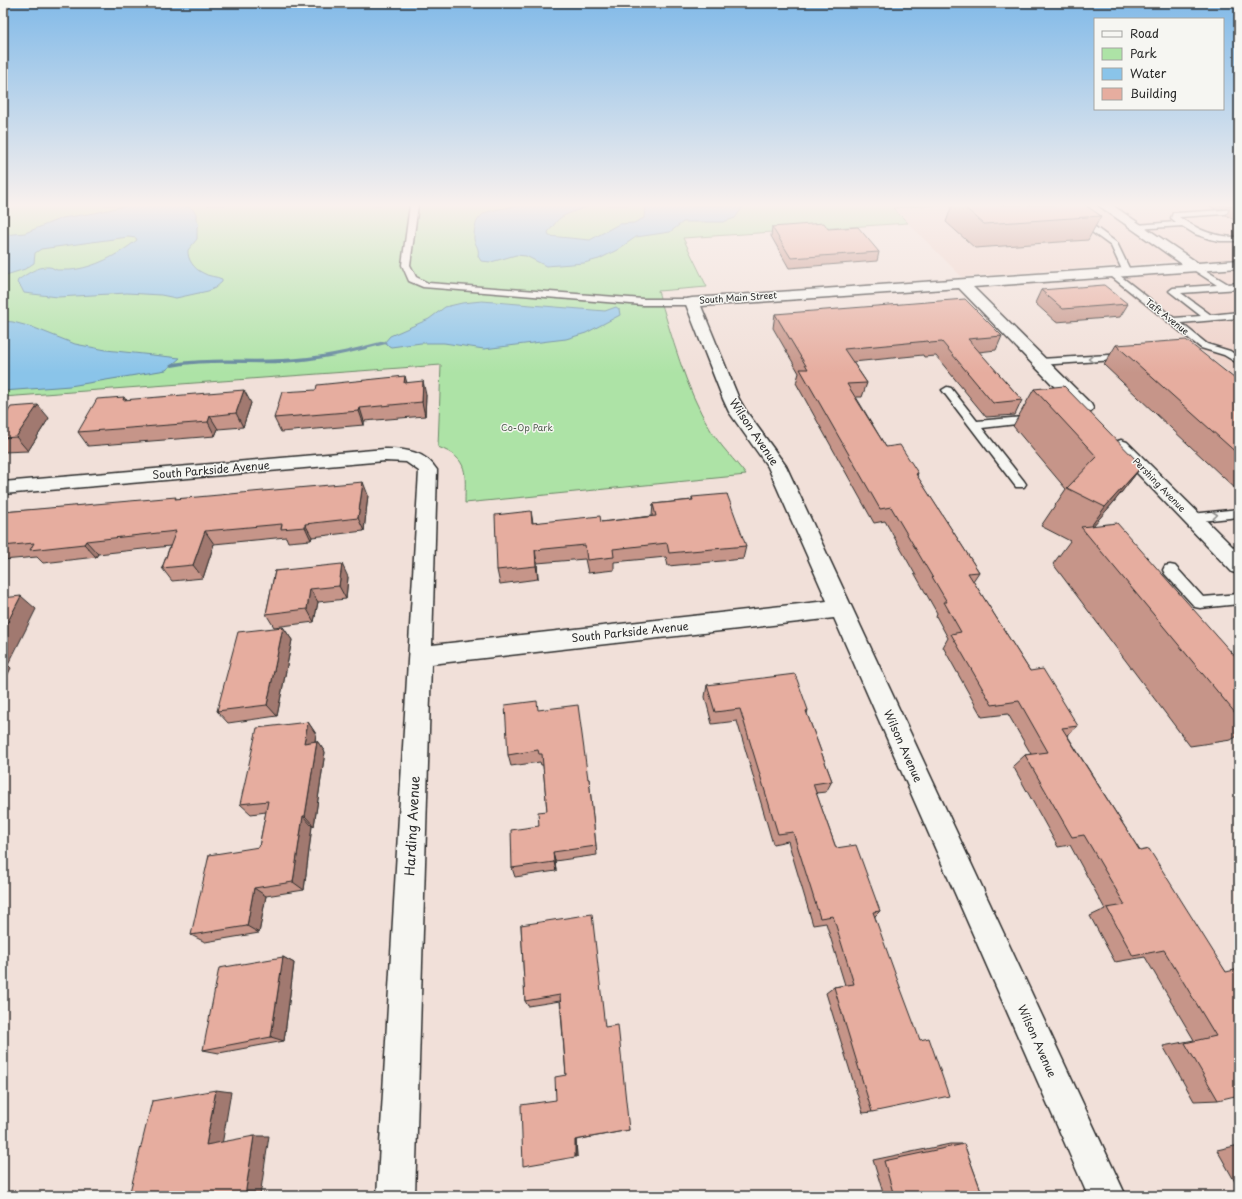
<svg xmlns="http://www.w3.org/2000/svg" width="1242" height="1199" font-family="'Playpen Sans',sans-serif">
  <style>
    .built { fill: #eed1c8 }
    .green { fill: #ade3a6; stroke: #6c8768 }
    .water { fill: #8ac4e9; stroke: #64879d }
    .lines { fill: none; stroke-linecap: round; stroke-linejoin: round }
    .stream { fill: #64879d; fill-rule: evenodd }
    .service-casing { stroke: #2b2b2b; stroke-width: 3 }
    .minor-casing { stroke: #2b2b2b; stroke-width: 3 }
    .service { fill: #f6f6f2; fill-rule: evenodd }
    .minor { fill: #f6f6f2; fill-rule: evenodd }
    .wall { fill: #c69589; stroke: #2b2b2b }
    .shaded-wall { fill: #a1796f; stroke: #2b2b2b }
    .building { fill: #e6ad9f; stroke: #2b2b2b }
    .oneway { stroke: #90908e }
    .labels { text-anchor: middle; stroke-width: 3; stroke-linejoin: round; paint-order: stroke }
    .far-street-label { font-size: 9px; fill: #2b2b2b; stroke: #f6f6f2 }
    .far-park-label { font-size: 9px; fill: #4c594a; stroke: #f6f6f2 }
    .street-label { font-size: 11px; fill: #2b2b2b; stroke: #f6f6f2 }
    .near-street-label { font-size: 13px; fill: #2b2b2b; stroke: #f6f6f2 }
  </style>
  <rect width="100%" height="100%" fill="#f1e0d9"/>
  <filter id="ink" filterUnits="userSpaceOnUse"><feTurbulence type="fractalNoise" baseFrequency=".025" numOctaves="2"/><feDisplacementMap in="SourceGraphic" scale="8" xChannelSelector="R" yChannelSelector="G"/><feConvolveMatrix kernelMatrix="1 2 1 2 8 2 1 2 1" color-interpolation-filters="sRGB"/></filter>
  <g filter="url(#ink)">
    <g class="built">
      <path d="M935 205H1096L1179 261 962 277 893 208Z"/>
      <path d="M1113 205H1239V259L1199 262Z"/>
      <path d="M1239 269V380L1109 278Z"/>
    </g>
    <path class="green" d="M3 205H935L893 208 908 223 683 238 707 287 658 291C672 337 685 387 710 429 720 446 735 460 746 475L465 503C465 473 470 459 438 447L441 365 3 397Z"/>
    <g class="water">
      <path d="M129 205H184L191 208 196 213V220L199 225 197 227V239L188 250C187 259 194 269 203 273 209 277 216 276 222 279V282L215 288 208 291 176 298 161 295 127 293 58 297 24 293 21 287 17 283 18 280C27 274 38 266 49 267 52 267 54 269 57 270 61 270 66 270 70 270 94 268 118 255 137 240L136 238 128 237 41 249 35 253 34 263 25 269 3 276V235L25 233 62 218 95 213Z"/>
      <path d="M519 205H592C583 209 561 214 556 222 553 226 552 228 548 232L549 236 590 240 619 224 634 223 644 218 645 205H744L735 218 723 222H683L670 232 636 237 617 250 599 259 584 263 546 266 526 256 516 255 491 262 481 261 478 256C480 246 473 244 474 236 475 205 497 212 519 205Z"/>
      <path d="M482 301 605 311 616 307 619 309 620 315 586 333 566 339 549 341 484 349 444 343H421L391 347 384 343 390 336 429 319 445 307 462 303Z"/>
      <path d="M3 321 13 322 32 327 75 344 106 350 180 358 166 370 70 386 3 391Z"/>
    </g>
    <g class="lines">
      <path class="stream" d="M384 341 387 343 386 344C351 353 317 361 281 363 245 364 208 360 172 367L169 365 172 363C209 357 245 361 282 359 317 358 350 350 384 341Z"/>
      <defs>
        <g id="service">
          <path d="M410 205H418L410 265 416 277 428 283 643 299H692L696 302 692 305H643L423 287 409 281 402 265Z"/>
          <path d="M1059 205H1070L1068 207 1117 243 1131 272 1130 274H1124L1111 246 1059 208Z"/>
          <path d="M1239 209V213L1179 217C1200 231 1214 237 1239 237V241H1220L1210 239 1195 234 1182 226 1136 229 1132 227 1136 225 1176 222 1171 218 1173 213H1176Z"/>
          <path d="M1195 264 1228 284 1239 283V289L1181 293 1211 315 1239 312V318L1181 323 1207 344 1230 351 1239 357V364L1224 355 1201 348 1107 273 1108 271H1114L1174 318 1201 316 1169 291 1173 288 1217 285 1192 269 1191 267Z"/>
          <path d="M1126 354 1130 355 1131 357 1130 359 1040 365 1035 362 1040 359Z"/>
          <path d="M947 387 951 388 977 421 1035 416 1039 417 1040 419 1039 421 1035 422 982 428 1024 481 1026 484 1024 487H1016L942 390Z"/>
          <path d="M1239 509V517L1192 522 1188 521 1186 518 1188 515 1192 514Z"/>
          <path d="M1170 565 1175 566 1203 597 1239 594V604L1200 608 1195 607 1165 574 1163 570 1165 566Z"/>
        </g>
        <g id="minor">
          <path d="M1098 205H1112L1198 263 1239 260V268L973 287 1091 404 1093 408 1091 412 1085 413 1079 412 959 288 701 306 739 399 746 411 786 466 1126 1196H1088L834 618 431 664 415 1196H377L419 471 406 462 385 461 3 494V482L385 449C406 449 425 451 437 470L432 645 827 601 768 467 729 412 723 399 685 302 687 299 692 298 1182 264Z"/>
          <path d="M1121 440 1127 442 1239 553V574L1232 572 1115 450 1112 446 1115 442Z"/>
        </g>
      </defs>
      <use href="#service" class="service-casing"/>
      <use href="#minor" class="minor-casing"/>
      <use href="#service" class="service"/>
      <use href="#minor" class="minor"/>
    </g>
    <g class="wall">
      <path d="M952 205H1085L1101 216 1088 240 975 248 946 222Z"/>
      <path d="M1208 205H1239V223L1226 215 1230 208 1215 209Z"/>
      <path d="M772 227 828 229 879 252 877 261 789 268 771 236Z"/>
      <path d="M1041 290 1128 304 1120 317 1056 322 1035 303Z"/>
      <path d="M775 314 1002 336 996 350 979 352 1022 400 1015 415 986 417 936 356 924 357 923 355 853 362 867 383 862 397H856L886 447 918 473 917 476 979 572 973 581 1030 671 1078 726 1067 735 1140 851 1226 972 1218 1100 1194 1101 1163 1046 1194 1040 1145 957 1115 962 1090 916 1105 909 1070 845 1058 847 1013 766 1025 755 1031 754 1008 714 982 717 943 647 948 638 936 616 937 613 885 521 874 523 796 383 799 373 773 328Z"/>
      <path d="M1116 345 1239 382V492L1104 365Z"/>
      <path d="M407 383 426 395 425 416 364 421V425L281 432 274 418Z"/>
      <path d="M1034 389 1142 466 1113 503 1093 525 1239 661V735L1231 740 1190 746 1053 564 1070 541 1041 526 1066 489 1013 426Z"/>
      <path d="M124 397 126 400 251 403 243 427 218 429 215 436 88 446 78 432Z"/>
      <path d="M49 418 28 451 3 452V419Z"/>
      <path d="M368 495 364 531 312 537 311 540 288 542 286 537 214 544 203 578 172 581 162 568 170 546 98 554 96 557 43 563 37 557 3 560V512L177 499Z"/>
      <path d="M692 497 746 546 743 559 668 566 666 557 614 562V570L588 573 585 559 537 563 538 579 500 584 497 570 531 511 533 523 601 522 652 516 653 504 692 500Z"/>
      <path d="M275 571 348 577 346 599 318 602 314 622 274 627 266 614Z"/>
      <path d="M283 627 292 640 277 716 228 723 217 711Z"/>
      <path d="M707 685 808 710 807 714 832 781 826 792 816 793 836 848 880 911 875 916 872 1112 863 1113 826 993 834 987 845 985 826 923 813 925 788 841 773 844 737 721 712 724 705 697Z"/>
      <path d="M539 710 588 779H589L597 855 555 861 556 871 515 877 512 868 539 826 547 811 543 765H541L540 762 511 766 508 755Z"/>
      <path d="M308 722 316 734 315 741H317L325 752 314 826H312L304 890 266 896 259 933 205 942 191 935 259 847 266 812 251 814 240 804Z"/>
      <path d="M521 925 605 1027 629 1130 576 1140 577 1157 556 1100 566 1075 560 1001 528 1006 525 1001Z"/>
      <path d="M283 957 294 963 284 1041 219 1053 203 1050Z"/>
      <path d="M950 1144H964L983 1196H884L873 1160Z"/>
      <path d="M1239 1145V1189L1217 1150Z"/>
    </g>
    <g class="shaded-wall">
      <path d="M405 376 409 390 404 383Z"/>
      <path d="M423 381 426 395 425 416 422 402Z"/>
      <path d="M244 390 251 403 243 427 236 413Z"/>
      <path d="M38 405 49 418 28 451 16 437Z"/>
      <path d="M360 408 364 421V425L359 411Z"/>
      <path d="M210 416 218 429 215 436 208 422Z"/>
      <path d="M1142 466 1113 503 1086 534V533L1105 507Z"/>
      <path d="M363 482 368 495 364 531 358 518Z"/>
      <path d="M305 524 312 537 311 540 305 527Z"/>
      <path d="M205 531 214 544 203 578 193 565Z"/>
      <path d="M86 541 98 554 96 557 84 544Z"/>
      <path d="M535 550 537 563 538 579 536 566Z"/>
      <path d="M342 564 348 577 346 599 339 586Z"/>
      <path d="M310 589 318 602 314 622 307 609Z"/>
      <path d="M21 596 36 609 8 665 11 668 3 684V631Z"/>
      <path d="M283 627 292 640 277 716 267 705Z"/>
      <path d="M308 722 316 734 313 754 304 743Z"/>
      <path d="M317 741 325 752 314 826 305 816Z"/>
      <path d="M303 816 312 826 304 890 293 882Z"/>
      <path d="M553 852 555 861 556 871 554 862Z"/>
      <path d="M254 888 266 896 259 933 247 926Z"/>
      <path d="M283 957 294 963 284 1041 271 1037Z"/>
      <path d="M216 1090 231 1092 222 1145H206Z"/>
      <path d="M254 1136H269L260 1196H245Z"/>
      <path d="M575 1140H576L577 1157H575Z"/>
    </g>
    <g class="building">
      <path d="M962 205H1085L1101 216 984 224Z"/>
      <path d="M824 223 828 229 858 227 879 252 791 258 772 227Z"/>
      <path d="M1104 285 1128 304 1063 309 1041 290Z"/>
      <path d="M965 299 1002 336 968 339 1022 400 993 403 942 342 930 343 928 341 844 349 867 383 847 384 886 447 900 445 918 473 916 474 979 572 968 573 1030 671 1043 669 1078 726 1062 728 1140 851 1149 849 1226 972 1239 969V1095L1218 1100 1185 1043 1216 1036 1164 950 1133 956 1107 908 1125 905 1084 835 1072 837 1025 755 1048 752 1019 701 992 705 951 634 961 632 944 602H947L891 507 880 509 800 369H808L775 314Z"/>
      <path d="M1186 340 1239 382V455L1116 345Z"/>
      <path d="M405 376 404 383 423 381 422 402 360 408 359 411 274 418 282 392 316 390 317 385Z"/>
      <path d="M1064 386 1142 466 1105 507 1067 488 1097 457 1034 389Z"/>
      <path d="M244 390 236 413 210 416 208 422 78 432 97 399 124 397 123 400Z"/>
      <path d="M38 405 16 437 3 438V419L11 407Z"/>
      <path d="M363 482 358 518 305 524V527L281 529 282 524 205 531 193 565 162 568 176 531 86 541 84 544 30 550 34 543 3 546V512L176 497 175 499Z"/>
      <path d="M727 494 746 546 669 553 667 543 613 549 614 557 587 560 585 545 535 550 536 566 497 570 495 515 531 511 532 523 600 516 601 522 656 516 653 504 693 500 692 497Z"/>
      <path d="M1117 523 1239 661V714H1236L1081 527Z"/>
      <path d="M342 564 339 586 310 589 307 609 266 614 275 571Z"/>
      <path d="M21 596 3 631V598Z"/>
      <path d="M283 627 267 705 217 711 238 632Z"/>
      <path d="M795 674 808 710 806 711 832 781 813 784 836 848 856 845 880 911 873 912 896 976 920 1040 929 1038 949 1096 872 1112 834 987 854 984 833 916 820 918 793 832 778 834 740 709 715 712 707 685Z"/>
      <path d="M537 701 538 710 578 705 588 779H589L596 846 553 852 554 862 512 868 511 830 539 826 538 812 547 811 542 754H539L538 750 508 755 505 705Z"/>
      <path d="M308 722 304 743 317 741 305 816H303L293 882 254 888 247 926 191 935 209 855 259 847 268 801 240 804 257 728Z"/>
      <path d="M592 914 605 1027 618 1025 629 1130 575 1140V1157L523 1166 521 1105 556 1100 555 1077 566 1075 560 995 525 1001 521 925Z"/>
      <path d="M283 957 271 1037 203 1050 219 968Z"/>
      <path d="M216 1090 206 1145 254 1136 245 1196H129L152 1101Z"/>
      <path d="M964 1144 983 1196H894L884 1161Z"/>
    </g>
    <defs><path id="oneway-chevron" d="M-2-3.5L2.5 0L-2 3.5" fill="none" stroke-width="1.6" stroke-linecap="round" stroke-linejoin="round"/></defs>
    <g class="oneway">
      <use href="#oneway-chevron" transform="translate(1091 359) rotate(177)"/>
      <use href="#oneway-chevron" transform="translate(1215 515) rotate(-6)"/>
    </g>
  </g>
  <linearGradient id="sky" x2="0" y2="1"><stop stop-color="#82bae8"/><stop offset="0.55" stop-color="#f9f1ee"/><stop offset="1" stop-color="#f9f1ee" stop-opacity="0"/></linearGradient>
  <rect width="1242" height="373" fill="url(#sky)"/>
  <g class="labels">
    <g class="far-street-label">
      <text transform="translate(738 298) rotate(-4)" y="3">South Main Street</text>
      <text transform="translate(1167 317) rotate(38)" y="3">Taft Avenue</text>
      <text transform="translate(1159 485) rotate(46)" y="3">Pershing Avenue</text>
    </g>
    <g class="far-park-label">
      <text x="527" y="431">Co-Op Park</text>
    </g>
    <g class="street-label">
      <text transform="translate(754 432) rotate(56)" y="4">Wilson Avenue</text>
      <text transform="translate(211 470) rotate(-5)" y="4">South Parkside Avenue</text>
      <text transform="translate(630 632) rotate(-6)" y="4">South Parkside Avenue</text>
      <text transform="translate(903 746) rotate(66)" y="4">Wilson Avenue</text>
      <text transform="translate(1037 1041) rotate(66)" y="4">Wilson Avenue</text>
    </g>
    <g class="near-street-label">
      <text transform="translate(412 826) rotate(-87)" y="5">Harding Avenue</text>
    </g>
  </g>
  <rect width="1242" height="1199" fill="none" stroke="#f6f6f2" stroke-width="16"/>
  <rect x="8" y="8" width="1226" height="1183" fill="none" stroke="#2b2b2b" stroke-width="1.5" filter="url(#ink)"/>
  <rect x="1094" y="18" width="130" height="92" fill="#f6f6f2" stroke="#a5a5a2"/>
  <rect x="1102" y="31" width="20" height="6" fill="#f6f6f2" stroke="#a5a5a2"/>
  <text x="1130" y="38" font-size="12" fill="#2b2b2b">Road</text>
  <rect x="1102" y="48" width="20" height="12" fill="#ade3a6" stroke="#a5a5a2"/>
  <text x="1130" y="58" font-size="12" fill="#2b2b2b">Park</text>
  <rect x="1102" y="68" width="20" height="12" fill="#8ac4e9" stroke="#a5a5a2"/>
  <text x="1130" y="78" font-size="12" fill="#2b2b2b">Water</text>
  <rect x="1102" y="88" width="20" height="12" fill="#e6ad9f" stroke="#a5a5a2"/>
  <text x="1130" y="98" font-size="12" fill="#2b2b2b">Building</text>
</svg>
